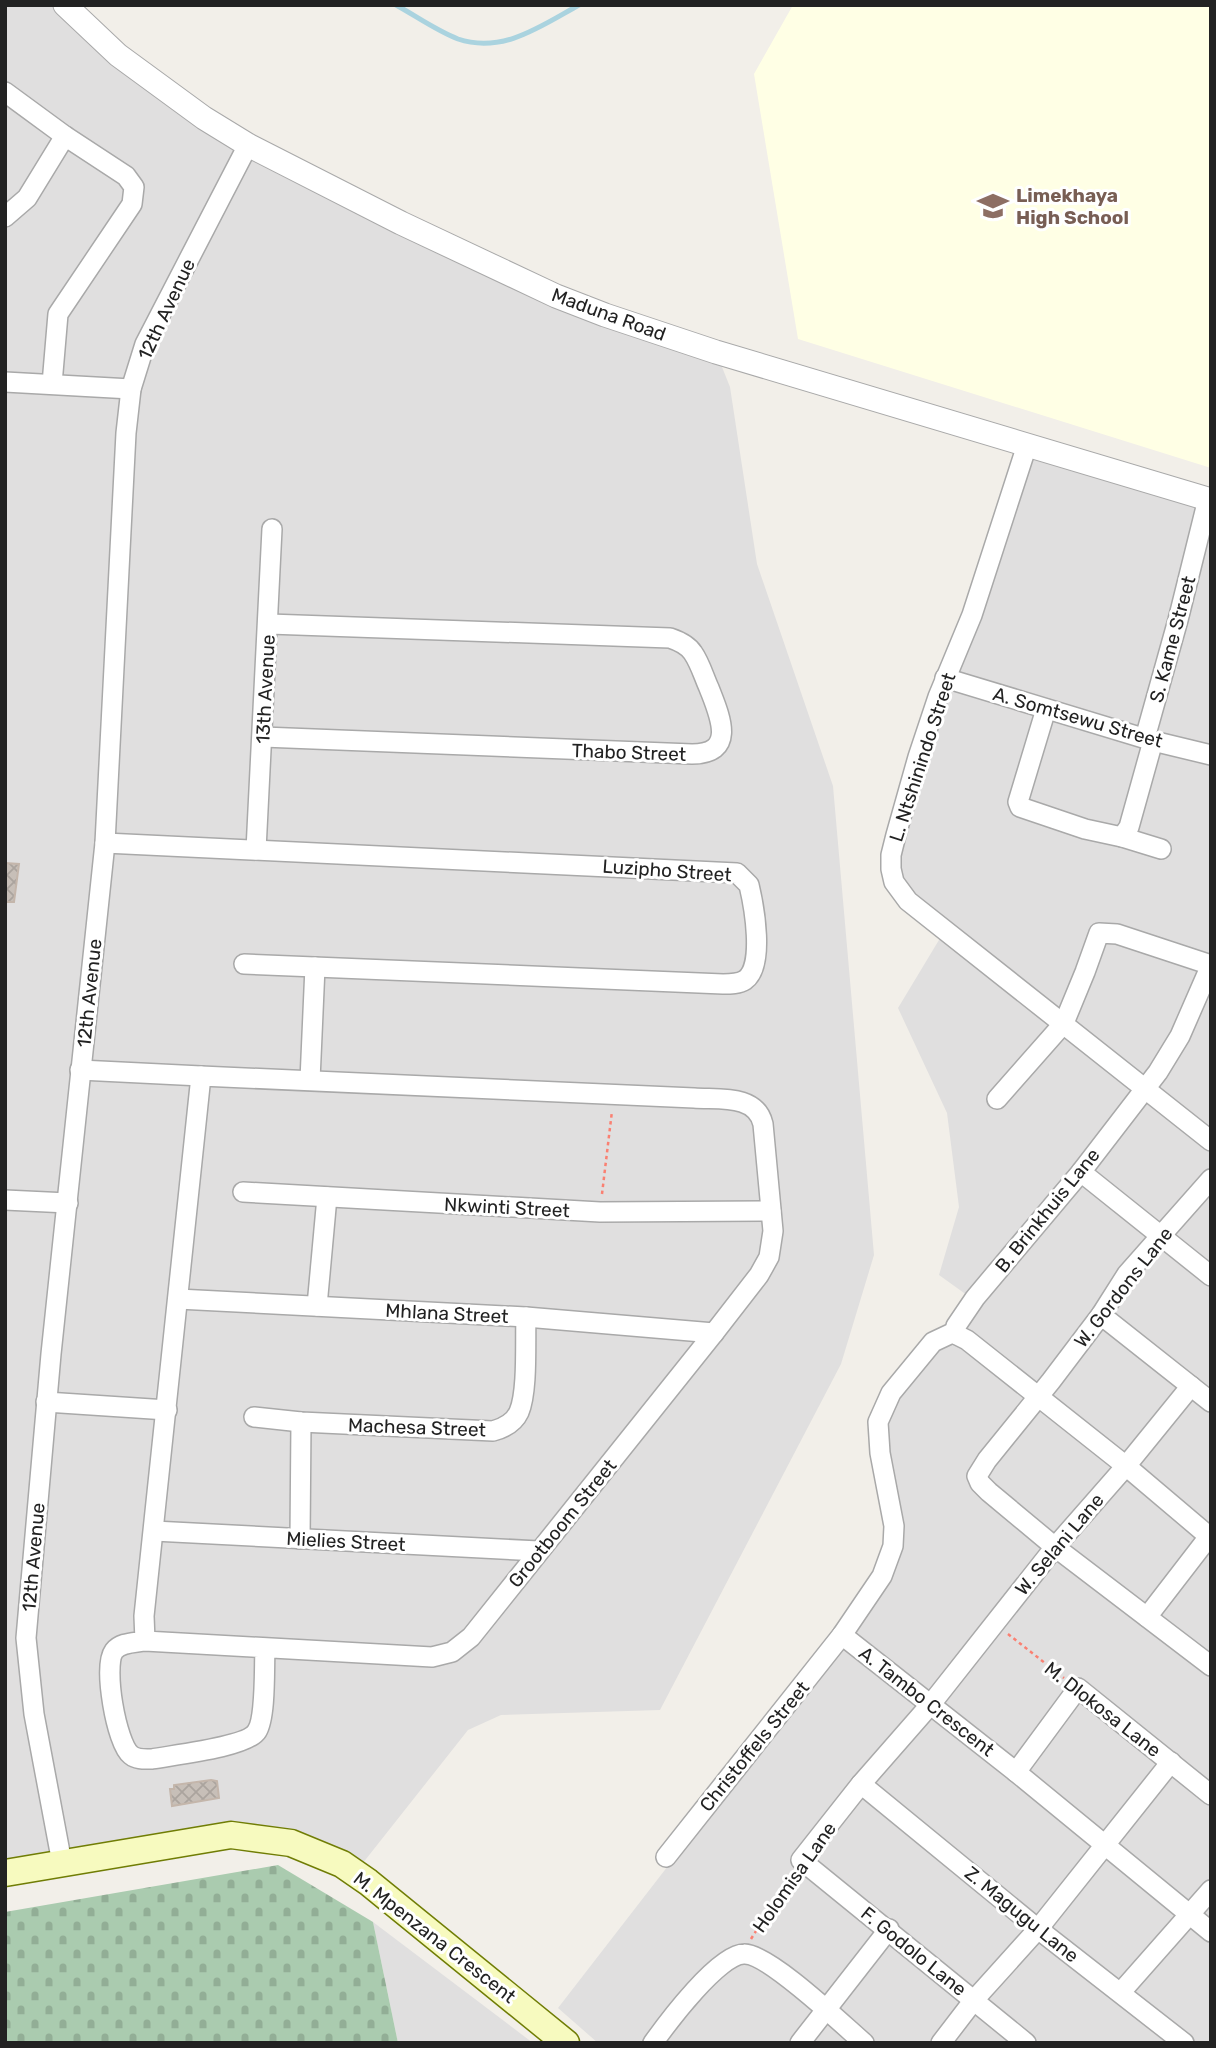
<svg xmlns="http://www.w3.org/2000/svg" width="1216" height="2048" font-family="Rubik,sans-serif">
  <style>
    .residential { fill: #e0dfdf }
    .education { fill: #ffffe5 }
    .cemetery { fill: url(#cemetery-stones) }
    .lines { fill: none; stroke-linecap: round; stroke-linejoin: round }
    .stream { stroke: #aad3df; stroke-width: 5 }
    .building { fill: url(#building-cross-hatch); stroke: #c4b6ab; stroke-width: 2 }
    .minor-casing { stroke: #a9a9a9; stroke-width: 22 }
    .tertiary-casing { stroke: #a9a9a9; stroke-width: 25 }
    .secondary-casing { stroke: #707d05; stroke-width: 29 }
    .path { stroke: #fa8072; stroke-width: 2.5; stroke-dasharray: 3.5 3.5; stroke-linecap: butt }
    .minor { stroke: #fff; stroke-width: 19 }
    .tertiary { stroke: #fff; stroke-width: 23 }
    .secondary { stroke: #f7fabf; stroke-width: 26 }
    .labels { text-anchor: middle; stroke-width: 6; stroke-linejoin: round; paint-order: stroke }
    .education-label { font-size: 19px; font-weight: bold; fill: #785e54; stroke: #fff; text-anchor: start }
    .street-label { font-size: 19px; fill: #222; stroke: #fff }
  </style>
  <defs>
    <pattern id="cemetery-stones" width="16" height="16" patternUnits="userSpaceOnUse" patternTransform="scale(1.75)"><rect width="16" height="16" fill="#aacbaf"/><path d="M2 7V4a2 2 0 0 1 4 0v3zM10 15v-3a2 2 0 0 1 4 0v3z" fill="#92ae96"/></pattern>
    <pattern id="building-cross-hatch" width="8" height="8" patternUnits="userSpaceOnUse" patternTransform="scale(1.75)"><rect width="8" height="8" fill="#c7bfb8"/><path d="M0 0l8 8M0 8l8-8" fill="none" stroke="#aba49e"/></pattern>
  </defs>
  <rect width="100%" height="100%" fill="#f2efe9"/>
  <g class="residential">
    <path d="M5 5H65L118 55 401 223 716 352 730 387 757 564 833 786 874 1255 841 1364 660 1710 501 1715 468 1730 355 1873 231 1835 5 1873Z"/>
    <path d="M1027 445 1211 500V2043H598L558 2008 846 1636 894 1527 877 1429 971 1298 939 1275 959 1207 947 1113 898 1008 945 930 891 869Z"/>
    <path d="M373 1922 533 2043H398Z"/>
  </g>
  <path class="education" d="M793 5H1211V468L798 339 754 74Z"/>
  <path class="cemetery" d="M278 1865 373 1922 398 2043H5V1912Z"/>
  <g class="lines">
    <path class="stream" d="M396 5C416 16 437 31 458 39 503 54 541 26 579 5"/>
  </g>
  <g class="building">
    <path d="M5 863 19 864 14 902H5Z"/>
    <path d="M211 1780 217 1781 219 1798 172 1806 170 1789H174V1785Z"/>
  </g>
  <g class="lines">
    <defs>
      <g id="minor">
        <path d="M5 92 65 136 126 176 134 187 132 204 58 314 52 384"/>
        <path d="M5 217 27 198 65 136"/>
        <path d="M5 382 131 389"/>
        <path d="M1027 445 972 615 938 697 918 757 896 835 891 855V869L894 882 908 901 1211 1141"/>
        <path d="M945 678 1153 741 1211 755"/>
        <path d="M1046 709 1018 802 1020 807 1085 829 1122 837 1161 849"/>
        <path d="M263 737 692 754C738 754 719 714 709 688 704 677 700 663 693 653 688 645 679 641 670 638L269 624"/>
        <path d="M1145 738 1178 620 1208 499"/>
        <path d="M1122 837 1129 827 1153 741"/>
        <path d="M105 843 737 873 749 885C754 906 765 966 745 980 739 984 730 984 723 984L244 964"/>
        <path d="M256 850 272 529"/>
        <path d="M80 1070 201 1076"/>
        <path d="M310 1080 315 967"/>
        <path d="M997 1099 1064 1023 1085 972 1099 933 1117 934 1211 965"/>
        <path d="M1081 1172 1211 1276"/>
        <path d="M1211 1179 1127 1274 1101 1315 1051 1381 987 1460 977 1476 980 1483 989 1492 1055 1547 1211 1666"/>
        <path d="M243 1192 600 1212 771 1211"/>
        <path d="M5 1200 68 1203"/>
        <path d="M178 1299 526 1317 714 1333"/>
        <path d="M317 1306 327 1197"/>
        <path d="M1101 1315 1211 1402"/>
        <path d="M955 1334 956 1326 975 1298 1081 1172 1158 1072 1180 1036 1211 965"/>
        <path d="M46 1402 167 1410"/>
        <path d="M254 1417 301 1422 493 1431C504 1428 514 1423 519 1412 528 1391 525 1341 526 1317"/>
        <path d="M154 1531 539 1551"/>
        <path d="M300 1539 301 1422"/>
        <path d="M1147 1617 1211 1534"/>
        <path d="M842 1635 1016 1772 1211 1932"/>
        <path d="M145 1641 144 1616 201 1076 694 1098C719 1100 756 1094 763 1124L773 1231 769 1257 759 1275 714 1333 471 1637 452 1652 432 1657 145 1641C134 1643 121 1642 114 1651 103 1666 116 1743 131 1755 137 1760 145 1759 152 1759 173 1755 248 1747 257 1731 266 1717 264 1667 265 1649"/>
        <path d="M1016 1772 1078 1688 1211 1795"/>
        <path d="M861 1784 1038 1929 1184 2043"/>
        <path d="M666 1857 842 1635 882 1576 893 1546 894 1526 880 1453 878 1422 891 1393 933 1342 950 1334H955L967 1340 1126 1466 1211 1538"/>
        <path d="M62 1863 34 1714 26 1638 51 1354 105 843 126 433 131 389 145 344 248 145"/>
        <path d="M1121 1992 1211 1890"/>
        <path d="M653 2043C668 2022 719 1954 744 1954 768 1953 842 2024 864 2043"/>
        <path d="M800 2043 889 1929"/>
        <path d="M941 2043 974 2000 1038 1929 1171 1762"/>
        <path d="M1026 2043 801 1860 861 1784 931 1704 1055 1547 1126 1466 1191 1386"/>
      </g>
      <path id="tertiary" d="M65 5 118 55 204 118 248 145 401 223 556 296 605 315 716 352 1211 500"/>
      <path id="secondary" d="M5 1873 231 1835 291 1843 342 1864 368 1882 566 2043"/>
    </defs>
    <use href="#minor" class="minor-casing"/>
    <use href="#tertiary" class="tertiary-casing"/>
    <use href="#secondary" class="secondary-casing"/>
    <g class="path">
      <path d="M602 1194 612 1111"/>
      <path d="M1008 1634 1064 1678"/>
      <path d="M751 1939 790 1876"/>
    </g>
    <use href="#minor" class="minor"/>
    <use href="#tertiary" class="tertiary"/>
    <use href="#secondary" class="secondary"/>
  </g>
  <defs>
    <symbol id="school-bare" viewBox="-9 -9 18 18"><path d="M0-5L7-2L0 1L-7-2ZM-4 1L0 2.5L4 1V4Q0 6-4 4Z" fill="#8d6e63" stroke="#fff" stroke-width="2.5" paint-order="stroke"/></symbol>
  </defs>
  <g fill-rule="evenodd">
    <use href="#school-bare" x="971" y="184" width="44" height="44"/>
  </g>
  <g class="labels">
    <g class="education-label">
      <text x="1016" y="202">Limekhaya<tspan x="1016" dy="22">High School</tspan></text>
    </g>
    <g class="street-label">
      <text transform="translate(166 309) rotate(-65)" y="7">12th Avenue</text>
      <text transform="translate(609 314) rotate(20)" y="7">Maduna Road</text>
      <text transform="translate(1172 639) rotate(-75)" y="7">S. Kame Street</text>
      <text transform="translate(265 689) rotate(-87)" y="7">13th Avenue</text>
      <text transform="translate(1078 717) rotate(16)" y="7">A. Somtsewu Street</text>
      <text transform="translate(629 752) rotate(2)" y="7">Thabo Street</text>
      <text transform="translate(922 757) rotate(-72)" y="7">L. Ntshinindo Street</text>
      <text transform="translate(667 870) rotate(4)" y="7">Luzipho Street</text>
      <text transform="translate(89 993) rotate(-84)" y="7">12th Avenue</text>
      <text transform="translate(507 1207) rotate(3)" y="7">Nkwinti Street</text>
      <text transform="translate(1047 1210) rotate(-51)" y="7">B. Brinkhuis Lane</text>
      <text transform="translate(1123 1287) rotate(-52)" y="7">W. Gordons Lane</text>
      <text transform="translate(447 1313) rotate(3)" y="7">Mhlana Street</text>
      <text transform="translate(417 1427) rotate(2)" y="7">Machesa Street</text>
      <text transform="translate(562 1523) rotate(-51)" y="7">Grootboom Street</text>
      <text transform="translate(346 1541) rotate(3)" y="7">Mielies Street</text>
      <text transform="translate(1059 1544) rotate(-50)" y="7">W. Selani Lane</text>
      <text transform="translate(33 1557) rotate(-85)" y="7">12th Avenue</text>
      <text transform="translate(927 1701) rotate(38)" y="7">A. Tambo Crescent</text>
      <text transform="translate(1103 1709) rotate(38)" y="7">M. Dlokosa Lane</text>
      <text transform="translate(754 1746) rotate(-51)" y="7">Christoffels Street</text>
      <text transform="translate(794 1877) rotate(-55)" y="7">Holomisa Lane</text>
      <text transform="translate(1022 1914) rotate(39)" y="7">Z. Magugu Lane</text>
      <text transform="translate(435 1937) rotate(38)" y="7">M. Mpenzana Crescent</text>
      <text transform="translate(914 1951) rotate(39)" y="7">F. Godolo Lane</text>
    </g>
  </g>
  <rect width="1216" height="2048" fill="none" stroke="#222222" stroke-width="14"/>
</svg>
